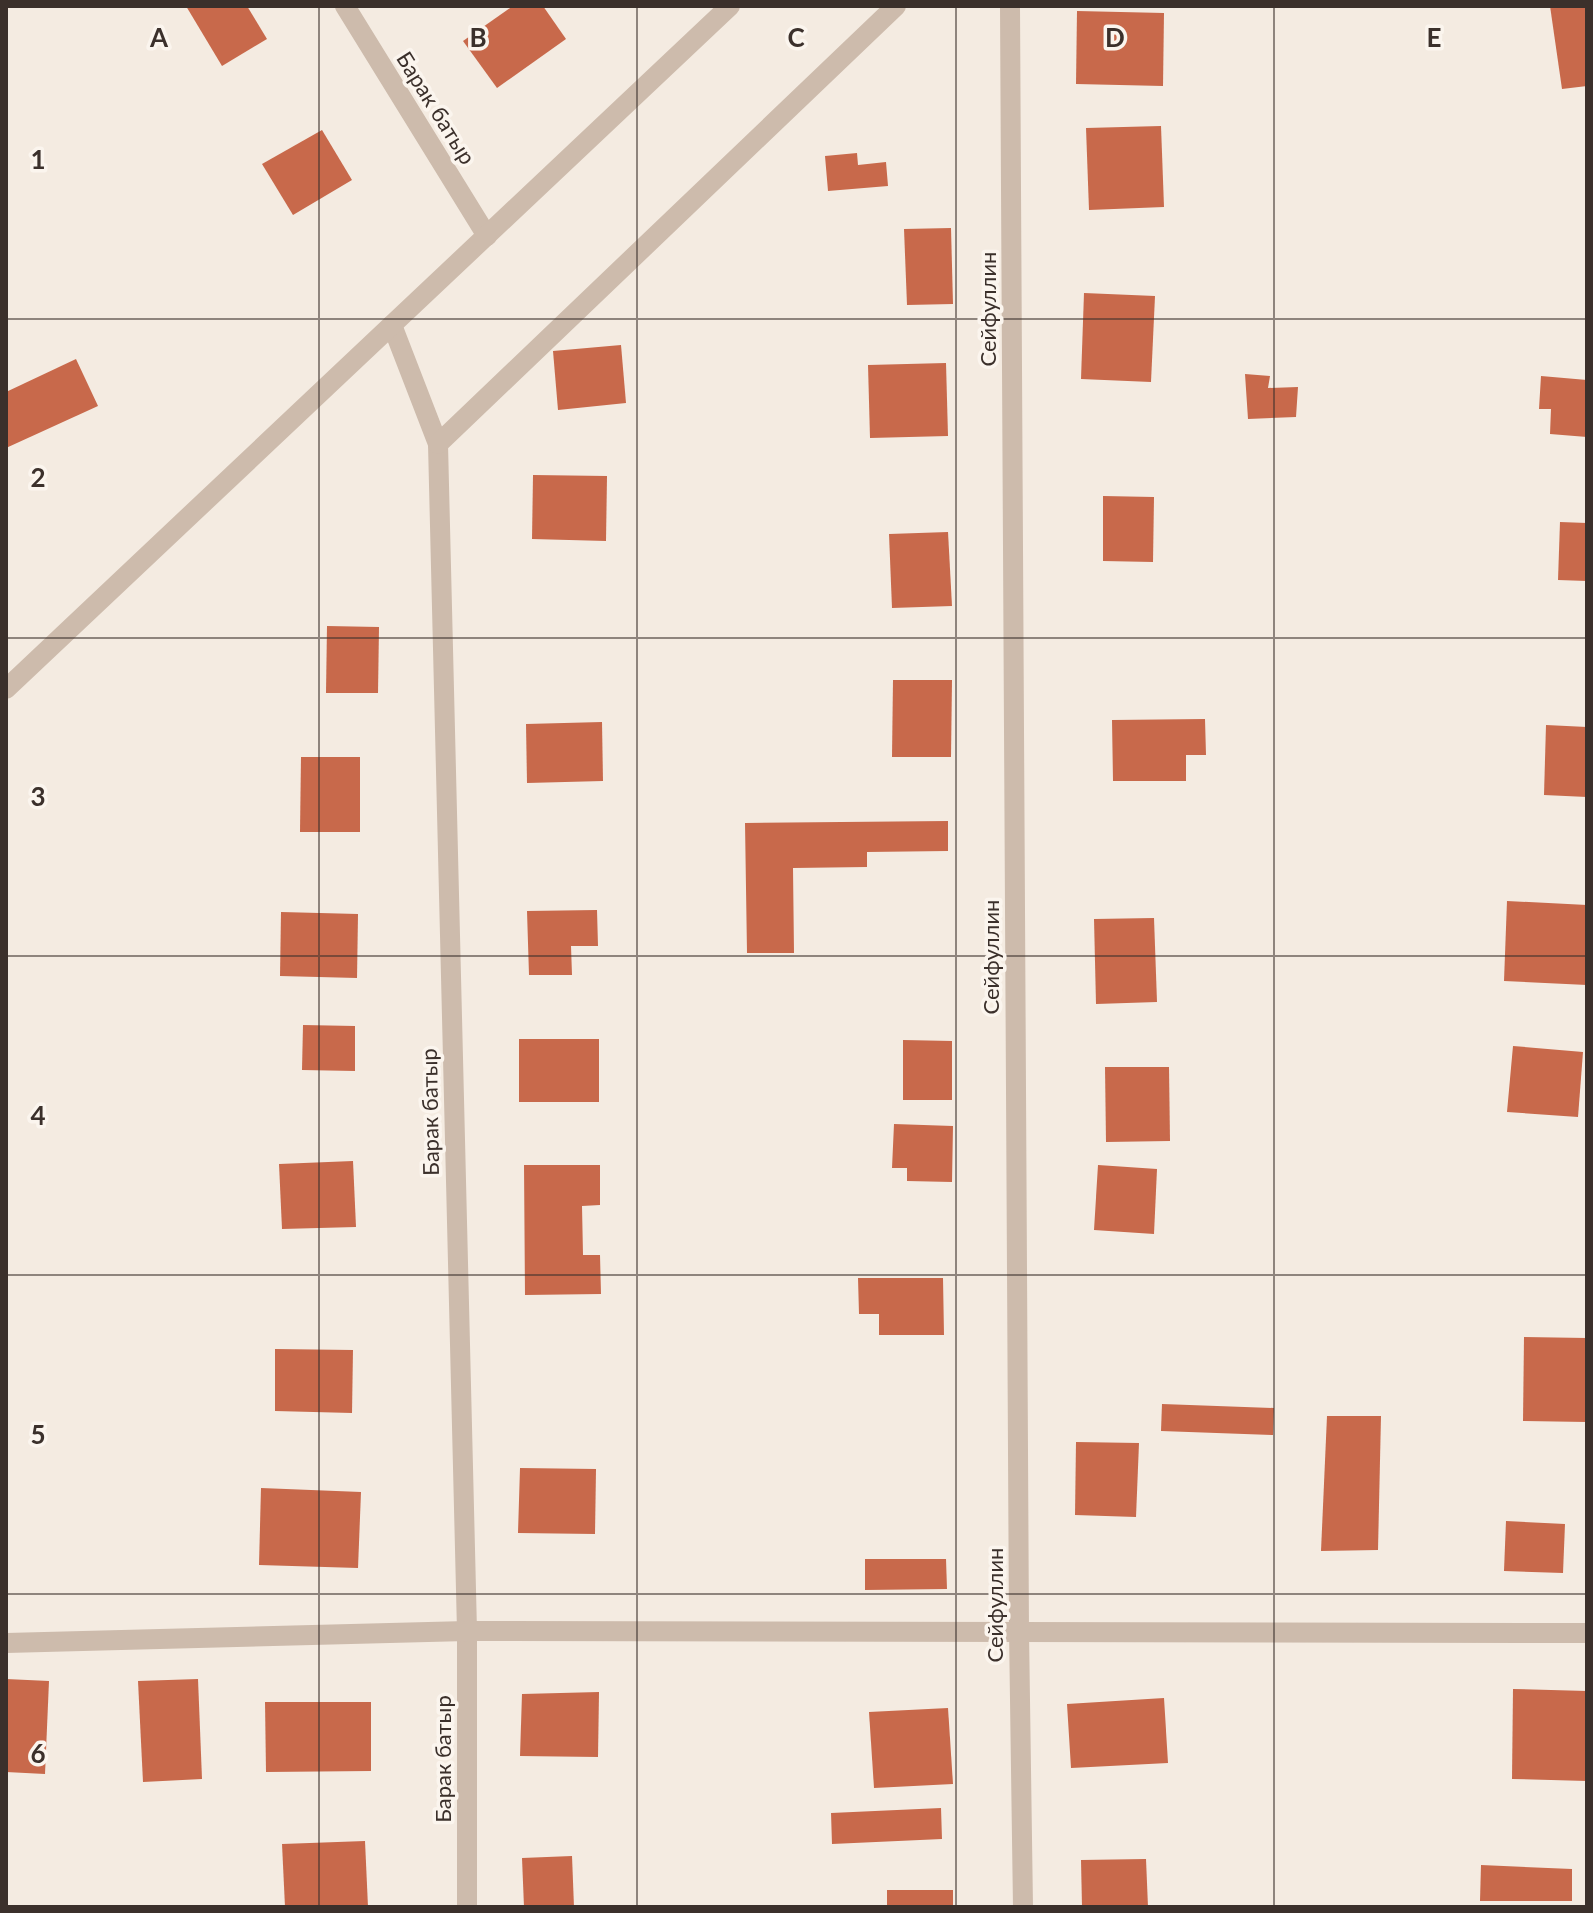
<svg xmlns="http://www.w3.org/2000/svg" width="1593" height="1913" font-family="Lato,sans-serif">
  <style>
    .building { fill: #c8694b }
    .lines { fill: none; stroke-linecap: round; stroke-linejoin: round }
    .minor { stroke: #cdbbac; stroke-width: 20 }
    .grid { fill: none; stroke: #3b302b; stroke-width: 2; stroke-opacity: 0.55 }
    .labels { text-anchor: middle; stroke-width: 7; stroke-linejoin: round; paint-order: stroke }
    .street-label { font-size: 22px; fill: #3b302b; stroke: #fbf5ee }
    .grid-label { font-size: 26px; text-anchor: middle; font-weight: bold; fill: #3b302b; stroke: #fbf5ee; stroke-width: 7; stroke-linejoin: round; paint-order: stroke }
  </style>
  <rect width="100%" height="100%" fill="#f4ebe1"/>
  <g class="building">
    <path d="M186 6H247L267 39 222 66Z"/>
    <path d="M513 6H543L566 39 497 88 463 41Z"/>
    <path d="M1550 6H1587V86L1562 89Z"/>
    <path d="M1077 11 1164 13 1163 86 1076 84Z"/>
    <path d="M1161 126 1164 207 1089 210 1086 128Z"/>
    <path d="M322 130 352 180 293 215 262 164Z"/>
    <path d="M857 153 858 165 886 162 888 186 828 191 825 156Z"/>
    <path d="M951 228 953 304 907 305 904 229Z"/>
    <path d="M1084 293 1155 296 1151 382 1081 379Z"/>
    <path d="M621 345 626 403 558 410 553 351Z"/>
    <path d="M76 359 98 406 6 448V392Z"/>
    <path d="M946 363 948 436 870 438 868 365Z"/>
    <path d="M1245 374 1270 376 1268 388 1298 387 1296 417 1248 419Z"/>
    <path d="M1541 376 1587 380V437L1550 434 1551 409H1539Z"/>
    <path d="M533 475 607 476 606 541 532 539Z"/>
    <path d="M1103 496 1154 497 1153 562 1103 561Z"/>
    <path d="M1560 522 1587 523V581L1558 580Z"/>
    <path d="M948 532 952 606 892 608 889 534Z"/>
    <path d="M327 626 379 627 378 693H326Z"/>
    <path d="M893 680H952L951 757H892Z"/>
    <path d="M1205 719 1206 755H1186V781H1113L1112 720Z"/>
    <path d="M602 722 603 781 527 783 526 724Z"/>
    <path d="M1546 725 1587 727V797L1544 795Z"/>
    <path d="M301 757H360V832H300Z"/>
    <path d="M948 821V851L867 852V867L793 868 794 953H747L745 823Z"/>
    <path d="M1507 901 1587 905V985L1504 981Z"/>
    <path d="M597 910 598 946H571L572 975H529L527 911Z"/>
    <path d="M281 912 358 914 357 978 280 976Z"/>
    <path d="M1154 918 1157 1002 1096 1004 1094 919Z"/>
    <path d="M303 1025 355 1026V1071L302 1070Z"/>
    <rect x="519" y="1039" width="80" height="63"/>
    <path d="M903 1040 952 1041V1100H903Z"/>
    <path d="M1513 1046 1583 1052 1578 1117 1507 1112Z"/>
    <path d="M1105 1067H1169L1170 1141 1106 1142Z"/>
    <path d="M894 1124 953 1126 952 1182 907 1181V1168H892Z"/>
    <path d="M353 1161 356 1227 282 1229 279 1164Z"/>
    <path d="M524 1165H600V1205L582 1206 583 1255H600L601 1294 525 1295Z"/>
    <path d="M1098 1165 1157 1169 1154 1234 1094 1230Z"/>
    <path d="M858 1278H943L944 1335H879V1314H859Z"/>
    <path d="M1524 1337 1587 1338V1422L1523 1421Z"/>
    <path d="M275 1349 353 1350 352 1413 275 1411Z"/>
    <path d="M1162 1404 1274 1408 1273 1435 1161 1431Z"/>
    <path d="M1327 1416H1381L1378 1550 1321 1551Z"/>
    <path d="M1076 1442 1139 1443 1136 1517 1075 1515Z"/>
    <path d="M520 1468 596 1469 595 1534 518 1533Z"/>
    <path d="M261 1488 361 1492 358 1568 259 1565Z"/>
    <path d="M1506 1521 1565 1524 1563 1573 1504 1571Z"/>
    <path d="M865 1559H946L947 1589 865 1590Z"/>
    <path d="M6 1679 49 1681 45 1774 6 1772Z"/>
    <path d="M198 1679 202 1779 143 1782 138 1681Z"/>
    <path d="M1513 1689 1587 1691V1781L1512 1779Z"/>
    <path d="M599 1692 598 1757 520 1756 522 1694Z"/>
    <path d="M1164 1698 1168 1763 1071 1768 1067 1704Z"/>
    <path d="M265 1702H371V1771L266 1772Z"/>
    <path d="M948 1708 953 1784 874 1788 869 1712Z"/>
    <path d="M941 1808 942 1839 832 1844 831 1813Z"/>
    <path d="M365 1841 368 1907H285L282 1844Z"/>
    <path d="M572 1856 574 1907H524L522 1858Z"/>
    <path d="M1146 1859 1148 1907H1082L1081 1860Z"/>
    <path d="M1481 1865 1572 1869V1901H1480Z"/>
    <rect x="887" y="1890" width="66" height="17"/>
  </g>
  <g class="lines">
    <g class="minor">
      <path d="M345 6 487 236"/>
      <path d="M1010 6 1019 1631 1023 1907"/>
      <path d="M392 325 438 444 467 1631V1907"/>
      <path d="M438 444 896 6"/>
      <path d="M6 689 730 6"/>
      <path d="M6 1643 467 1631 1587 1633"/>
    </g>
  </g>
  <path class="grid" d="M319 6V1907M637 6V1907M956 6V1907M1274 6V1907M6 319H1587M6 638H1587M6 956H1587M6 1275H1587M6 1594H1587"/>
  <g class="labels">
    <g class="street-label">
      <text transform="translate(436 108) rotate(58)" y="8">Барак батыр</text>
      <text transform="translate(988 309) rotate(-90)" y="8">Сейфуллин</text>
      <text transform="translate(991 957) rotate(-90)" y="8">Сейфуллин</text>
      <text transform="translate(430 1112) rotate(-91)" y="8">Барак батыр</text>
      <text transform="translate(995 1605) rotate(-90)" y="8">Сейфуллин</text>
      <text transform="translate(443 1759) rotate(-90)" y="8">Барак батыр</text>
    </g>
  </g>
  <g class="grid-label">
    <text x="159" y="47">A</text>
    <text x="478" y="47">B</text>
    <text x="796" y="47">C</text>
    <text x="1115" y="47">D</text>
    <text x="1434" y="47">E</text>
    <text x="38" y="169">1</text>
    <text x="38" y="487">2</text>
    <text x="38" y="806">3</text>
    <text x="38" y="1125">4</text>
    <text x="38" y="1444">5</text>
    <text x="38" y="1763">6</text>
  </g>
  <rect width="1593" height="1913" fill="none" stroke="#3b302b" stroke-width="16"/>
</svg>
